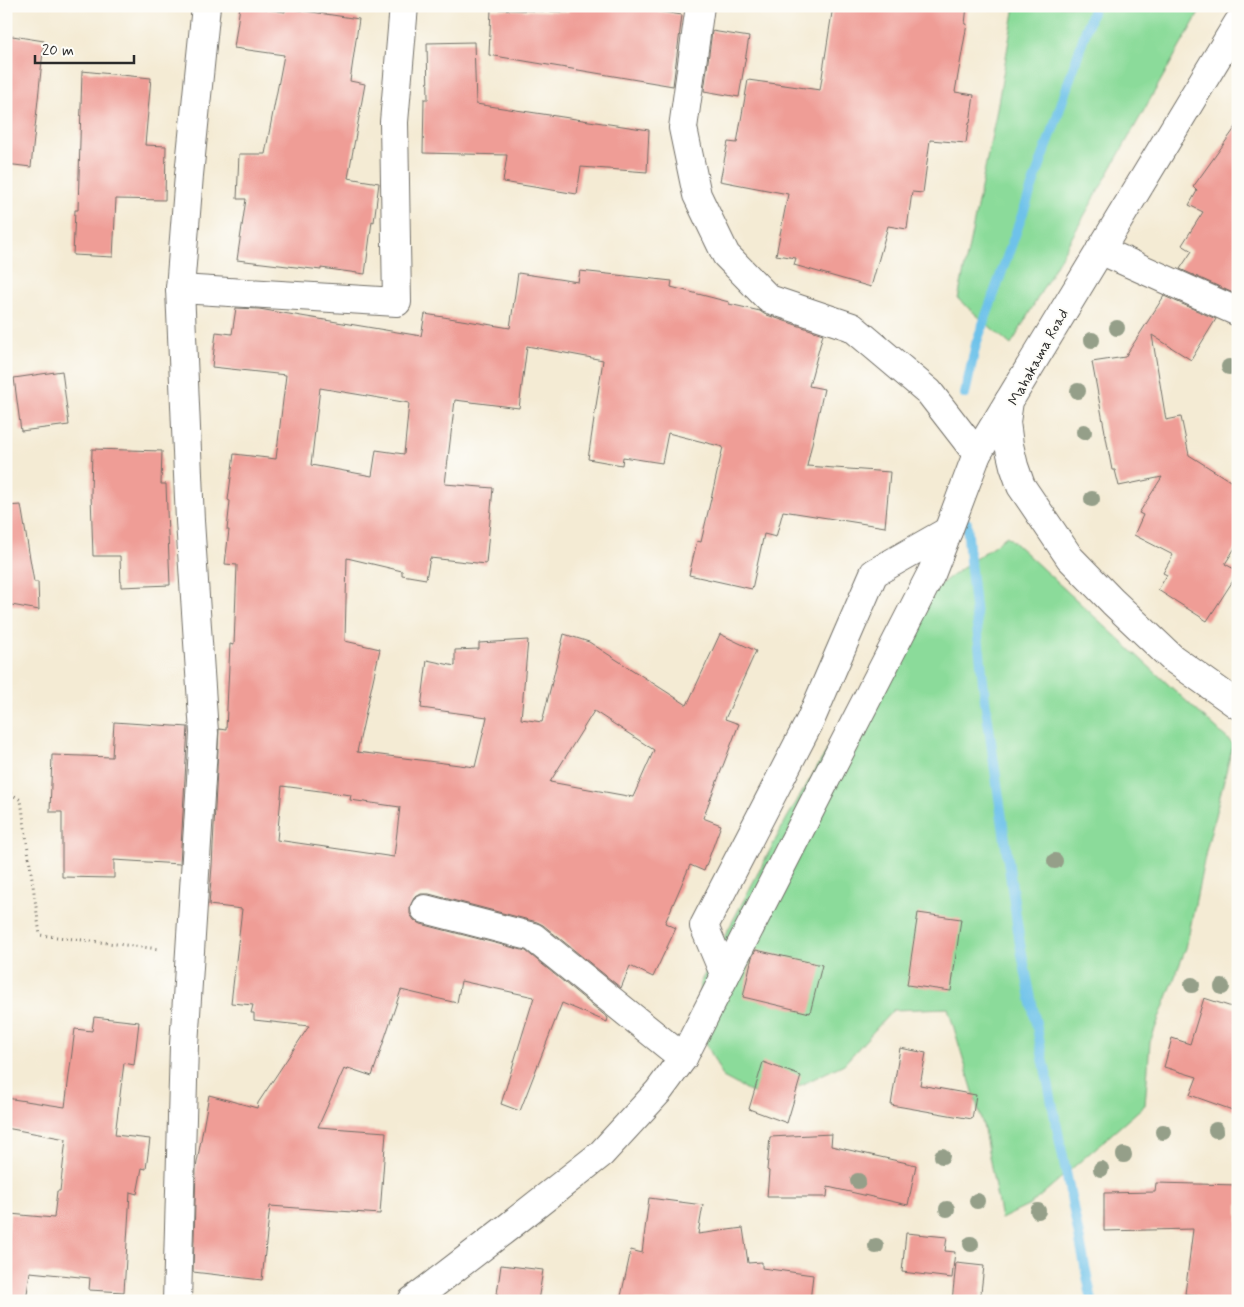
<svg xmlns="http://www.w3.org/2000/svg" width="1244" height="1307" font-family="Mynerve,sans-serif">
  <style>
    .green { fill: #8bdb9a; stroke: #5b8362 }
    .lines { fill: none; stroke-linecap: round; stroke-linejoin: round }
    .stream { stroke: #6ec2ea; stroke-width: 10 }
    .building { fill: #ef9d96; fill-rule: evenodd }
    .minor-casing { stroke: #716e66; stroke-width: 30 }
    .path { stroke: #716e66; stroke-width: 3; stroke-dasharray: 1 4; stroke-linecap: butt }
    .minor { stroke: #fff; stroke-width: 28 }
    .tree { fill: #959f89 }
    .labels { text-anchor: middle; stroke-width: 4; stroke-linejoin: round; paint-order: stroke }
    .street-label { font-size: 15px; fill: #2b2b2b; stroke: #fdfcf7 }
  </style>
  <rect width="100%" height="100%" fill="#fdfcf7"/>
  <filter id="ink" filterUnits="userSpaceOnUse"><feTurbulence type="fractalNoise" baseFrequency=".02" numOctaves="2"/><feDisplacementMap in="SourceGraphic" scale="10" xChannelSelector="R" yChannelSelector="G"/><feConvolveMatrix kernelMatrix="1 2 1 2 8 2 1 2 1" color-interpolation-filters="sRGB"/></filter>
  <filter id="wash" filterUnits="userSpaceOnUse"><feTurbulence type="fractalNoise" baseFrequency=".0096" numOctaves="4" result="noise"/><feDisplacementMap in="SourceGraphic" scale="20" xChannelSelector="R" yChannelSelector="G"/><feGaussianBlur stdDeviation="1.12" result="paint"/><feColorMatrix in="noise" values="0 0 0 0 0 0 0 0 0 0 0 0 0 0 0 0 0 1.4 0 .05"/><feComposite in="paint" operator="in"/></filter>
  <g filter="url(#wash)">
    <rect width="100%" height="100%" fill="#f4ebd4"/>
    <g class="green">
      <path d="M1015 6H1203L1011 345 958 299 995 120Z"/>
      <path d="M1007 536 1233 744 1206 851 1186 948 1150 1042 1145 1105 1030 1205 1001 1219 983 1125 948 1008 893 1010 844 1064 768 1101 723 1077 698 1027 700 983 787 818 873 673 903 611Z"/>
    </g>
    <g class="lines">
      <g class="stream">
        <path d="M965 394 976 344 1056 120 1094 6"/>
        <path d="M967 523 970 561 985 700 1020 944 1092 1301"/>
      </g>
    </g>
    <g id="blocks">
      <g class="building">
        <path d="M240 6H249L285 12V8L359 19 350 81 365 84 348 178 379 183 374 222 372 221 365 274 321 268V270L237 260 246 199H237L239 154H265L284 55 234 48Z"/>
        <path d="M569 6H624L682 15 673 86 489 55 491 9 568 12Z"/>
        <path d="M833 6H967L965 24H967L955 92 974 95 970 123H969L966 143 930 140 923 193 912 192 907 229 888 226 871 287 794 265 796 258 776 255 788 194 720 181 728 142 737 143 748 80 820 90Z"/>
        <path d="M712 31 749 37 739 97 704 91Z"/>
        <path d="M6 35 44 41 31 167 6 164Z"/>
        <path d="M474 42 476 104 649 130 647 172 581 167 577 194 503 182 507 155 423 153 424 99H428L427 43Z"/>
        <path d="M82 71 151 78 145 145 166 146 165 200 116 199 113 257 73 255 75 210H78Z"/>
        <path d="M1238 124V285L1233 293 1180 269 1192 251 1182 245 1203 212 1189 205 1197 191 1193 187Z"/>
        <path d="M580 271 672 281 671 287 729 302V304L760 311 764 314 823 334 809 386 824 389 807 466 890 472 885 527 783 511 776 537 764 534 752 589 689 575 697 541 701 542 723 447 668 433 662 463 623 457 622 465 588 459 603 360 527 346 519 408 455 400 445 484 493 488 486 564 430 558 426 579 402 575V571L347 558 345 641 380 649 357 752 475 767 487 717 421 708 427 660 455 666V650L479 649V643L528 640 521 719 542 722 564 634 589 642 687 705 720 634 756 651 725 719 739 724 703 818 721 825 704 871 690 865 665 923 676 928 653 977 630 966 621 988 543 925 537 922 429 894H421L414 898 410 906V914L414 920 421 924 526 951 608 1018 607 1022 562 1003 520 1111 501 1104 534 997 461 981 457 1003 401 990 372 1076 348 1068 347 1071 344 1069 318 1127 386 1132 380 1214 270 1206 262 1280 193 1272 196 1168 209 1095 257 1108 258 1103 309 1026 254 1020V1013H251L253 1005 231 1003 242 909 209 905 212 866 219 729 226 730 230 644 234 645 237 565 225 564 229 530H227L230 501 228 500 234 454 276 459 286 375 212 367 216 332 232 334 236 308 259 309 421 336 425 314 510 328 518 273 578 282ZM320 388 409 403 404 454 376 450 372 476 311 465ZM594 711 654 750 633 797 550 782ZM282 786 351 795 350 800 400 807 394 857 277 840Z"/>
        <path d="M1164 296 1216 319 1191 360 1152 335 1166 420 1181 417 1189 455 1238 486V543L1225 564 1238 571V573L1207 621 1158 590 1167 575 1163 573 1173 555 1134 535 1143 515 1139 513 1162 477 1119 486 1115 470H1112L1092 362 1125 357Z"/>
        <path d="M62 371 69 425 21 431 14 378Z"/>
        <path d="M92 449 162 451 161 484H166L170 585 121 587 120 556H93L91 494Z"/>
        <path d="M21 505 34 582H38L39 610 6 604V506Z"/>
        <path d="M114 722 188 727 180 864 114 860V878L62 877V812H50L52 755 112 757Z"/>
        <path d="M918 913 961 919 951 991 907 985Z"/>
        <path d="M756 950 822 965 810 1013 743 997 752 957Z"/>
        <path d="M1204 998 1238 1009V1112L1190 1095 1197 1077 1164 1067 1172 1038 1190 1044Z"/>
        <path d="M94 1017 139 1022 134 1065 124 1063 115 1135 150 1139 146 1169 142 1168 137 1194 130 1192 124 1292 89 1290 90 1278 30 1272 26 1301H6V1249L10 1214 54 1218 57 1191H60L66 1139 6 1128V1098L65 1107 75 1029 92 1031Z"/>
        <path d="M900 1048 926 1053 920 1085 976 1095 972 1119 891 1105Z"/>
        <path d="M763 1062 801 1076 787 1123 749 1109Z"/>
        <path d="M832 1134 831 1146 916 1165 908 1205 828 1187 827 1197H767L769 1171 767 1170 770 1137Z"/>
        <path d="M1156 1183 1238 1185V1301H1196L1197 1295 1185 1294 1193 1229 1104 1231V1193L1155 1192Z"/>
        <path d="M649 1198 703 1205 698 1234 743 1228 748 1263 762 1262V1268L813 1275 810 1301H620L631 1250 642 1253Z"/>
        <path d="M906 1233 947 1237 945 1251 955 1252 952 1278 902 1272Z"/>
        <path d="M956 1263 984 1266 980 1301H952Z"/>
        <path d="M501 1265 543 1270 538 1301H496Z"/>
      </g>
    </g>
  </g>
  <g filter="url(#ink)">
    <use href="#blocks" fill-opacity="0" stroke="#716e66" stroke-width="1"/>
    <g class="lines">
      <defs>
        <g id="minor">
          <path d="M700 6 683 128 697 195 726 255 769 299 852 327 929 392 977 454"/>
          <path d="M1238 23 1009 401 1006 422 1009 445 1014 466 1021 486 1070 558 1113 602 1172 658 1238 705"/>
          <path d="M1100 250 1238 312"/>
          <path d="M180 289 397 302 394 122 404 6"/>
          <path d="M425 909 533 937 683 1058"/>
          <path d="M725 976 704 926 810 721 874 573 948 531"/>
          <path d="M177 1301 184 1045 204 733 190 521 180 289 189 175 206 6"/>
          <path d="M412 1301 507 1228 601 1154 658 1092 683 1058 932 572 948 531 977 454 1009 401"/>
        </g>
      </defs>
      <use href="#minor" class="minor-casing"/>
      <path class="path" d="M6 791 21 800 40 935 159 949"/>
      <use href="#minor" class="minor"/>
    </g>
    <g class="tree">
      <circle cx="1117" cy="328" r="8"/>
      <circle cx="1092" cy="340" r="8"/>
      <circle cx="1229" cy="367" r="8"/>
      <circle cx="1078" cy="391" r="8"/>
      <circle cx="1084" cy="432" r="8"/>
      <circle cx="1092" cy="499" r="8"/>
      <circle cx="1055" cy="861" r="8"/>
      <circle cx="1192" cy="985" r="8"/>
      <circle cx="1222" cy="987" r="8"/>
      <circle cx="1216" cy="1130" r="8"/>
      <circle cx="1163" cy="1132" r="8"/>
      <circle cx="1124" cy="1155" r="8"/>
      <circle cx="942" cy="1156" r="8"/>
      <circle cx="1101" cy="1169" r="8"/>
      <circle cx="858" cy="1181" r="8"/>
      <circle cx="977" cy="1201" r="8"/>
      <circle cx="947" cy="1209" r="8"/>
      <circle cx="1038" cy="1211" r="8"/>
      <circle cx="971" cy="1244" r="8"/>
      <circle cx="876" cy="1246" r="8"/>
    </g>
  </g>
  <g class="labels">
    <g class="street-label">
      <text transform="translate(1038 357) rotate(-61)" y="5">Mahakama Road</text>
    </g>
  </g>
  <rect width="1244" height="1307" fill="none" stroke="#fdfcf7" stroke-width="25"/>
  <path d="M35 55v8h99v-8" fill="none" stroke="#2b2b2b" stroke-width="2.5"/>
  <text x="42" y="55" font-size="15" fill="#2b2b2b" stroke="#fdfcf7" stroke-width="4" paint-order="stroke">20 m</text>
</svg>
